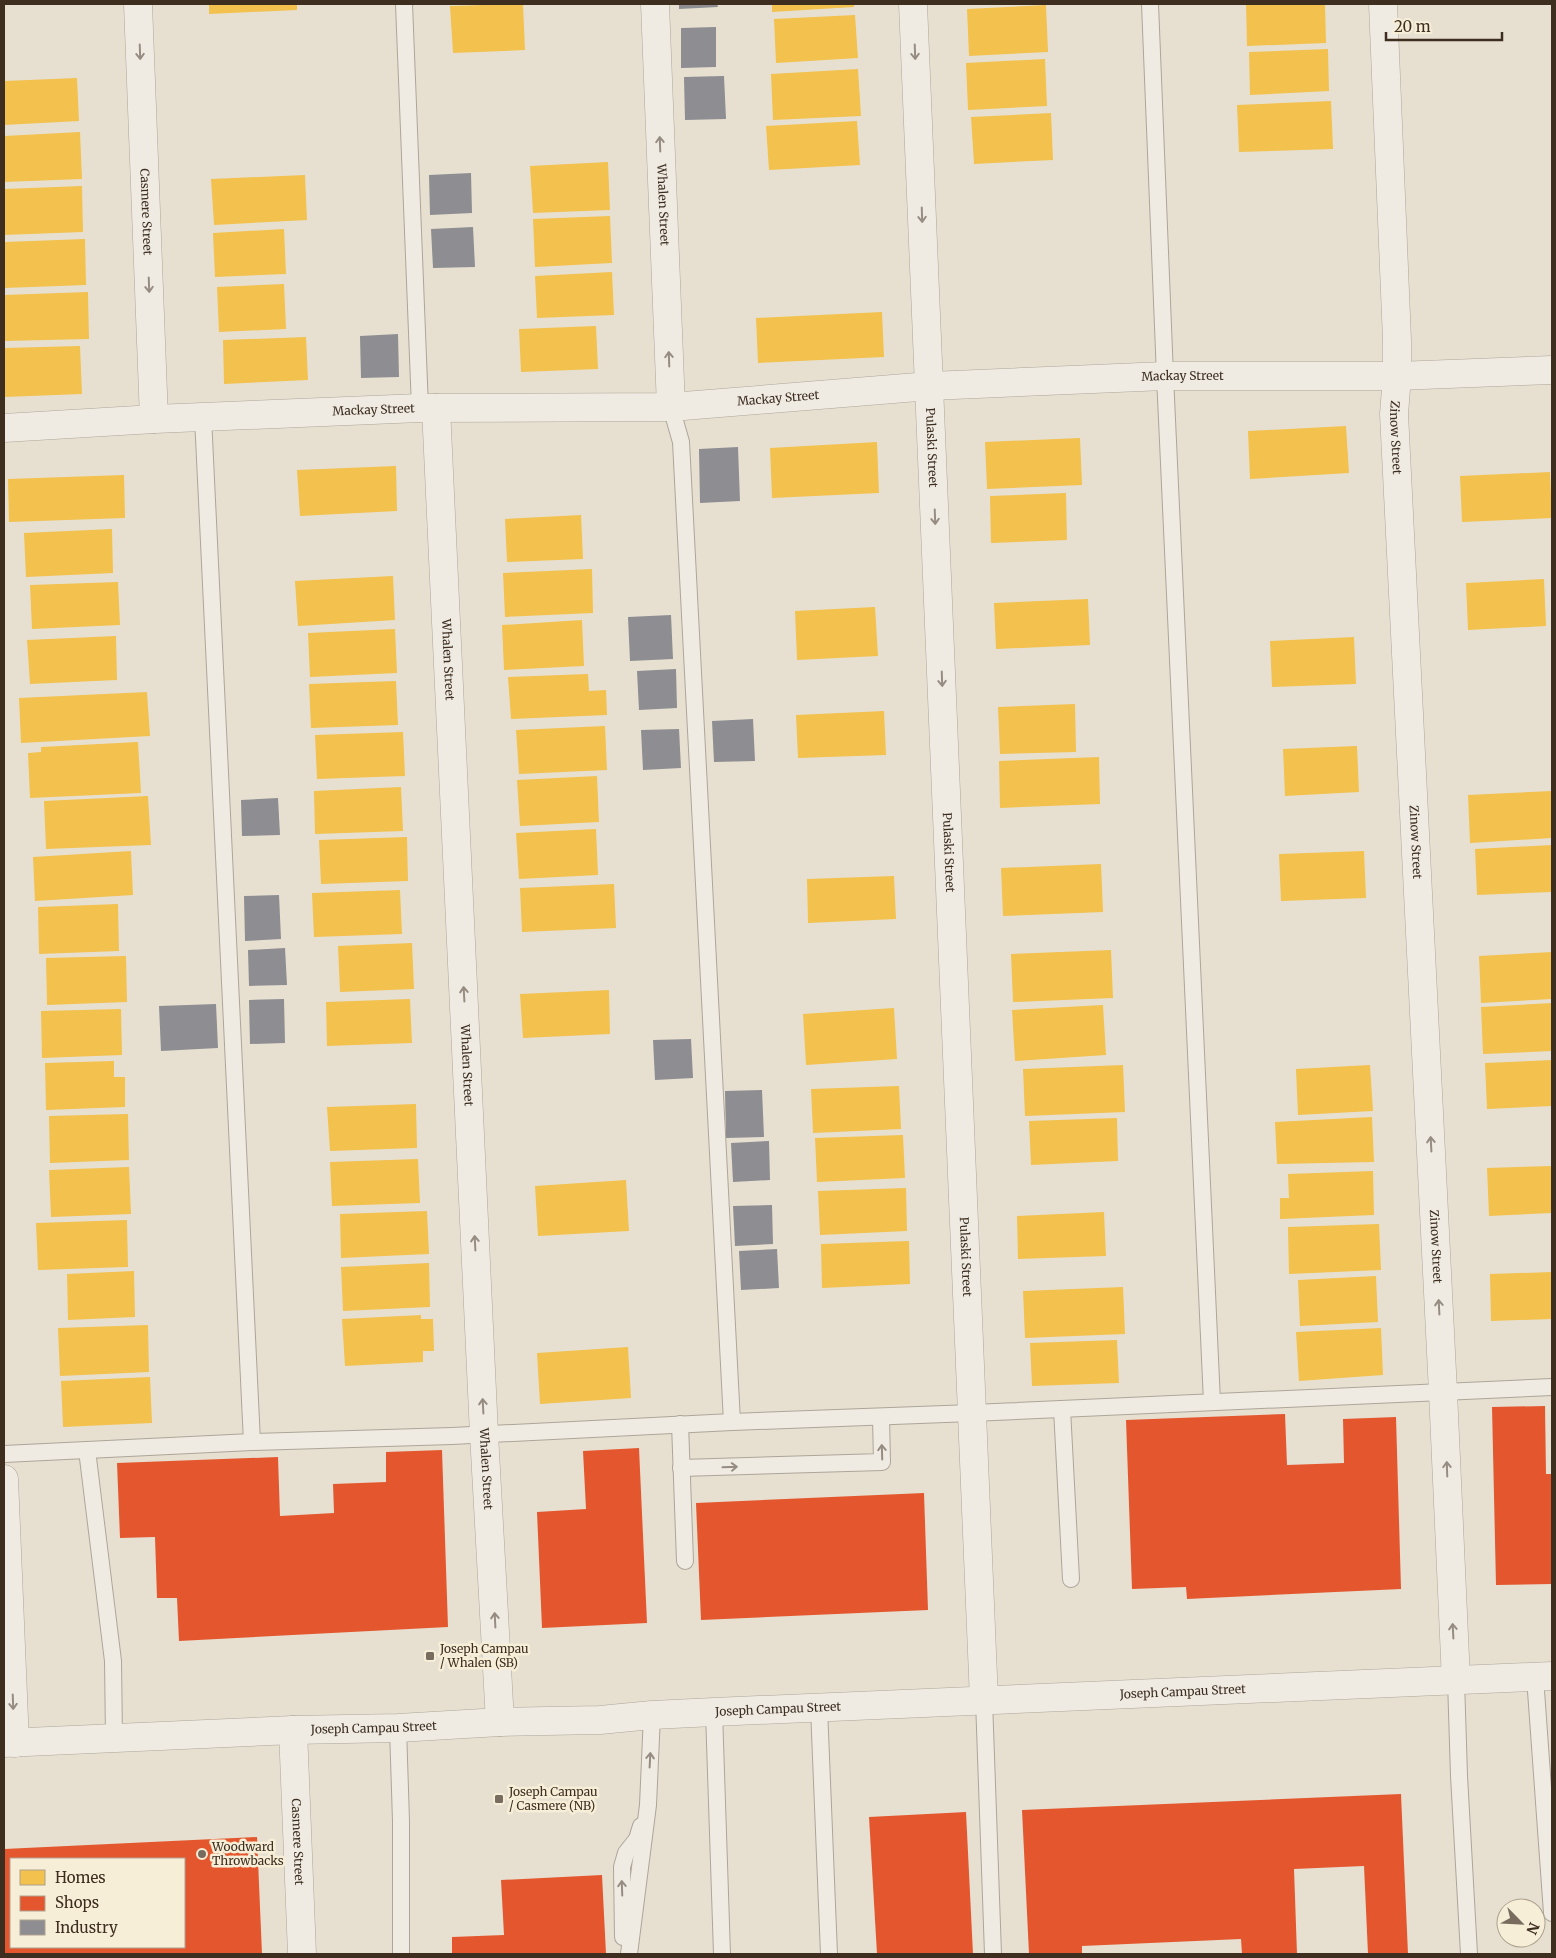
<svg xmlns="http://www.w3.org/2000/svg" width="1556" height="1958" font-family="Merriweather,serif">
  <style>
    .homes { fill: #f2c14e }
    .shops { fill: #e4572e; fill-rule: evenodd }
    .industry { fill: #8d8d92 }
    .lines { fill: none; stroke-linecap: round; stroke-linejoin: round }
    .service-casing { stroke: #ada599; stroke-width: 18 }
    .minor-casing { stroke: #ada599; stroke-width: 29 }
    .tertiary-casing { stroke: #ada599; stroke-width: 29 }
    .service { stroke: #efebe3; stroke-width: 16 }
    .minor { stroke: #efebe3; stroke-width: 28 }
    .tertiary { stroke: #efebe3; stroke-width: 28 }
    .oneway { stroke: #968c82 }
    .poi-dot { fill: #786c5e; stroke: #f7eed8; stroke-width: 2 }
    .labels { text-anchor: middle; stroke-width: 5; stroke-linejoin: round; paint-order: stroke }
    .street-label { font-size: 12px; fill: #3d2e20; stroke: #f7eed8 }
    .poi-label { font-size: 12px; fill: #3d2e20; stroke: #f7eed8; text-anchor: start }
  </style>
  <rect width="100%" height="100%" fill="#e7e0d1"/>
  <g class="homes">
    <path d="M209 4H297V10L209 14Z"/>
    <path d="M523 4 525 50 453 53 450 6Z"/>
    <path d="M772 4H854V7L772 12Z"/>
    <path d="M1246 4H1325L1326 43 1247 46Z"/>
    <path d="M1046 5 1048 52 969 56 967 9Z"/>
    <path d="M855 15 858 58 776 63 774 19Z"/>
    <path d="M1328 49 1329 91 1250 95 1249 52Z"/>
    <path d="M1045 59 1047 106 968 110 966 63Z"/>
    <path d="M858 69 861 116 773 120 771 74Z"/>
    <path d="M77 78 79 121 4 125V81Z"/>
    <path d="M1331 101 1333 149 1239 152 1237 105Z"/>
    <path d="M1051 113 1053 160 974 164 971 117Z"/>
    <path d="M857 121 860 165 769 170 766 126Z"/>
    <path d="M80 132 82 179 4 182V136Z"/>
    <path d="M608 162 610 210 533 213 530 166Z"/>
    <path d="M305 175 307 220 214 225 211 179Z"/>
    <path d="M82 186 83 232 4 235V189Z"/>
    <path d="M610 216 612 263 535 267 533 219Z"/>
    <path d="M284 229 286 274 215 277 213 233Z"/>
    <path d="M85 239 86 285 4 288V242Z"/>
    <path d="M612 272 614 315 537 318 535 276Z"/>
    <path d="M284 284 286 329 219 332 217 287Z"/>
    <path d="M88 292 89 339 4 341V295Z"/>
    <path d="M882 312 884 357 758 363 756 318Z"/>
    <path d="M596 326 598 369 521 372 519 329Z"/>
    <path d="M306 337 308 380 224 384 223 340Z"/>
    <path d="M80 346 82 394 4 397V348Z"/>
    <path d="M1346 426 1349 473 1250 479 1248 431Z"/>
    <path d="M1080 438 1082 485 987 489 985 442Z"/>
    <path d="M877 442 879 493 772 498 770 448Z"/>
    <path d="M396 466 397 511 300 516 297 470Z"/>
    <path d="M1550 472 1552 518 1462 522 1460 476Z"/>
    <path d="M124 475 125 518 9 522 8 479Z"/>
    <path d="M1066 493 1067 540 991 543 990 496Z"/>
    <path d="M581 515 583 559 507 562 505 519Z"/>
    <path d="M112 529 113 573 26 577 24 533Z"/>
    <path d="M592 569 593 613 505 617 503 573Z"/>
    <path d="M393 576 395 620 298 626 295 581Z"/>
    <path d="M1544 579 1546 626 1468 630 1466 583Z"/>
    <path d="M118 582 120 625 32 629 30 585Z"/>
    <path d="M1088 599 1090 645 996 649 994 603Z"/>
    <path d="M875 607 878 656 797 660 795 611Z"/>
    <path d="M582 620 584 666 504 670 502 625Z"/>
    <path d="M395 629 397 673 310 677 308 633Z"/>
    <path d="M116 636 117 680 30 684 27 640Z"/>
    <path d="M1354 637 1356 684 1272 687 1270 641Z"/>
    <path d="M588 674 589 691 606 690 607 715 511 719 508 677Z"/>
    <path d="M396 681 398 725 311 728 309 684Z"/>
    <path d="M147 692 150 736 21 743 19 698Z"/>
    <path d="M1075 704 1076 752 1000 754 998 707Z"/>
    <path d="M884 711 886 755 798 758 796 715Z"/>
    <path d="M605 726 607 770 519 774 516 730Z"/>
    <path d="M403 732 405 776 317 779 315 735Z"/>
    <path d="M138 742 141 793 30 798 28 753 41 752V747Z"/>
    <path d="M1357 746 1359 792 1285 796 1283 749Z"/>
    <path d="M1099 757 1100 804 1000 808 999 761Z"/>
    <path d="M597 776 599 822 520 826 517 780Z"/>
    <path d="M401 787 403 831 315 834 314 791Z"/>
    <path d="M1552 791V838L1470 843 1468 795Z"/>
    <path d="M148 796 151 845 46 849 44 801Z"/>
    <path d="M596 829 598 875 519 879 516 833Z"/>
    <path d="M407 837 408 881 321 884 319 840Z"/>
    <path d="M1552 845V892L1477 895 1475 849Z"/>
    <path d="M131 851 133 895 35 901 33 857Z"/>
    <path d="M1364 851 1366 898 1281 901 1279 854Z"/>
    <path d="M1101 864 1103 912 1003 916 1001 868Z"/>
    <path d="M894 876 896 919 808 923 807 879Z"/>
    <path d="M614 884 616 928 522 932 520 888Z"/>
    <path d="M400 890 402 934 314 937 312 893Z"/>
    <path d="M118 904 119 951 39 954 38 907Z"/>
    <path d="M412 943 414 989 340 992 338 946Z"/>
    <path d="M1111 950 1113 998 1013 1002 1011 954Z"/>
    <path d="M1552 952V999L1481 1003 1479 956Z"/>
    <path d="M126 956 127 1002 47 1005 46 958Z"/>
    <path d="M609 990 610 1034 523 1038 520 994Z"/>
    <path d="M410 999 412 1043 327 1046 326 1002Z"/>
    <path d="M1552 1003V1051L1483 1054 1481 1007Z"/>
    <path d="M1103 1005 1106 1055 1015 1061 1012 1010Z"/>
    <path d="M894 1008 897 1059 806 1065 803 1014Z"/>
    <path d="M121 1009 122 1055 42 1058 41 1011Z"/>
    <path d="M1552 1060V1106L1487 1109 1485 1063Z"/>
    <path d="M114 1061V1077H125V1107L46 1110 45 1063Z"/>
    <path d="M1123 1065 1125 1112 1025 1116 1023 1069Z"/>
    <path d="M1370 1065 1373 1111 1298 1115 1296 1069Z"/>
    <path d="M899 1086 901 1129 813 1133 811 1089Z"/>
    <path d="M416 1104 417 1148 330 1151 327 1107Z"/>
    <path d="M128 1114 129 1160 50 1163 49 1116Z"/>
    <path d="M1372 1117 1374 1162 1277 1164 1275 1122Z"/>
    <path d="M1117 1118 1118 1161 1031 1165 1029 1121Z"/>
    <path d="M903 1135 905 1178 817 1182 815 1138Z"/>
    <path d="M418 1159 420 1203 332 1206 330 1162Z"/>
    <path d="M1552 1166V1213L1489 1216 1487 1168Z"/>
    <path d="M129 1167 131 1214 51 1217 49 1170Z"/>
    <path d="M1373 1171 1374 1215 1280 1219V1198H1289L1288 1174Z"/>
    <path d="M626 1180 629 1231 538 1236 535 1186Z"/>
    <path d="M906 1188 907 1231 820 1235 818 1191Z"/>
    <path d="M427 1211 429 1254 341 1258 340 1214Z"/>
    <path d="M1104 1212 1106 1256 1018 1259 1017 1216Z"/>
    <path d="M127 1220 128 1267 38 1270 36 1223Z"/>
    <path d="M1379 1224 1381 1270 1289 1274 1288 1227Z"/>
    <path d="M909 1241 910 1284 822 1288 821 1244Z"/>
    <path d="M429 1263 430 1307 343 1311 341 1267Z"/>
    <path d="M134 1271 135 1317 68 1320 67 1274Z"/>
    <path d="M1552 1272V1319L1491 1321 1490 1274Z"/>
    <path d="M1376 1276 1378 1322 1300 1326 1298 1280Z"/>
    <path d="M1123 1287 1125 1334 1025 1338 1023 1291Z"/>
    <path d="M421 1315V1319H433L434 1351H423V1362L345 1366 342 1319Z"/>
    <path d="M148 1325 149 1372 60 1376 58 1328Z"/>
    <path d="M1381 1328 1383 1375 1299 1381 1296 1332Z"/>
    <path d="M1117 1340 1119 1383 1032 1386 1030 1343Z"/>
    <path d="M628 1347 631 1398 540 1404 537 1353Z"/>
    <path d="M150 1377 152 1423 63 1427 61 1381Z"/>
  </g>
  <g class="shops">
    <path d="M1545 1406 1546 1474H1552V1584L1496 1585 1492 1407Z"/>
    <path d="M1285 1414 1287 1465 1344 1463 1343 1419 1396 1417 1401 1589 1187 1599 1186 1587 1132 1589 1126 1420Z"/>
    <path d="M639 1448 647 1623 542 1628 537 1512 586 1509 583 1451Z"/>
    <path d="M442 1450 448 1627 179 1641 177 1598H157L155 1537 120 1538 117 1463 278 1457 280 1516 334 1513 333 1484 386 1482V1452Z"/>
    <path d="M924 1493 928 1610 701 1620 696 1503Z"/>
    <path d="M1401 1794 1408 1954H1368L1364 1866 1294 1869 1297 1954H1242L1241 1939 1082 1946V1954H1029L1022 1810Z"/>
    <path d="M966 1812 973 1954H877L869 1817Z"/>
    <path d="M257 1837 262 1954H4V1849ZM11 1859H184V1947H11Z"/>
    <path d="M602 1875 606 1954H452V1937L504 1935 501 1880Z"/>
  </g>
  <g class="industry">
    <path d="M679 4H717L718 7 679 9Z"/>
    <path d="M716 27V67L681 68V28Z"/>
    <path d="M724 76 726 119 685 120 684 77Z"/>
    <path d="M471 173 472 213 430 215 429 175Z"/>
    <path d="M473 227 475 267 433 268 431 229Z"/>
    <path d="M398 334 399 377 361 378 360 336Z"/>
    <path d="M738 447 740 501 700 503 699 449Z"/>
    <path d="M671 615 673 659 630 661 628 617Z"/>
    <path d="M676 669 677 708 639 710 637 671Z"/>
    <path d="M753 719 755 761 714 762 712 721Z"/>
    <path d="M679 729 681 768 643 770 641 730Z"/>
    <path d="M278 798 280 835 242 836 241 800Z"/>
    <path d="M279 895 281 939 245 941 244 896Z"/>
    <path d="M285 948 287 985 249 986 248 950Z"/>
    <path d="M284 999 285 1043 250 1044 249 1000Z"/>
    <path d="M216 1004 218 1048 161 1051 159 1006Z"/>
    <path d="M691 1039 693 1078 655 1080 653 1040Z"/>
    <path d="M762 1090 764 1137 726 1138 725 1091Z"/>
    <path d="M769 1141 770 1180 733 1182 731 1143Z"/>
    <path d="M772 1205 773 1244 735 1246 733 1206Z"/>
    <path d="M777 1249 779 1288 741 1290 739 1251Z"/>
  </g>
  <g class="lines">
    <defs>
      <g id="service">
        <path d="M404 4 420 408"/>
        <path d="M1150 4 1165 376 1212 1402"/>
        <path d="M671 407 681 442 732 1422"/>
        <path d="M203 417 252 1442"/>
        <path d="M1062 1409 1071 1579"/>
        <path d="M680 1424 685 1561"/>
        <path d="M87 1450 113 1661 114 1738"/>
        <path d="M4 1454 252 1442 452 1436 732 1422 972 1413 1552 1387"/>
        <path d="M681 1468 882 1462 881 1417"/>
        <path d="M1535 1677 1552 1913"/>
        <path d="M1456 1680 1459 1776 1469 1954"/>
        <path d="M984 1700 993 1954"/>
        <path d="M819 1708 829 1954"/>
        <path d="M714 1712 722 1954"/>
        <path d="M398 1728 401 1821V1954"/>
        <path d="M623 1937 622 1867 626 1853 637 1839 641 1826"/>
        <path d="M629 1954 648 1805 652 1715"/>
      </g>
      <g id="minor">
        <path id="s1" d="M138 4 154 419"/>
        <path id="s2" d="M655 4 671 407"/>
        <path id="s3" d="M913 4 984 1700"/>
        <path id="s4" d="M1383 4 1397 340V376L1394 414 1443 1392 1456 1680"/>
        <path id="s5" d="M436 408 484 1434 500 1722"/>
        <path id="s6" d="M4 428 154 419 420 408 671 407 930 386 1165 376H1397L1552 370"/>
        <path d="M4 1479 15 1743"/>
        <path id="s7" d="M293 1730 302 1954"/>
      </g>
      <g id="tertiary">
        <path id="s8" d="M4 1743 293 1730 398 1728 500 1722 600 1720 652 1715 714 1712 1552 1676"/>
      </g>
    </defs>
    <use href="#service" class="service-casing"/>
    <use href="#minor" class="minor-casing"/>
    <use href="#tertiary" class="tertiary-casing"/>
    <use href="#service" class="service"/>
    <use href="#minor" class="minor"/>
    <use href="#tertiary" class="tertiary"/>
  </g>
  <defs><path id="oneway-shaft" d="M-6 0H5M1.5-3L5.5 0L1.5 3" fill="none" stroke-width="1.6" stroke-linecap="round" stroke-linejoin="round" transform="scale(1.25)"/></defs>
  <g class="oneway">
    <use href="#oneway-shaft" transform="translate(140 52) rotate(88)"/>
    <use href="#oneway-shaft" transform="translate(915 52) rotate(88)"/>
    <use href="#oneway-shaft" transform="translate(660 144) rotate(-92)"/>
    <use href="#oneway-shaft" transform="translate(922 215) rotate(88)"/>
    <use href="#oneway-shaft" transform="translate(149 285) rotate(88)"/>
    <use href="#oneway-shaft" transform="translate(669 359) rotate(-92)"/>
    <use href="#oneway-shaft" transform="translate(935 517) rotate(88)"/>
    <use href="#oneway-shaft" transform="translate(942 679) rotate(88)"/>
    <use href="#oneway-shaft" transform="translate(464 994) rotate(-93)"/>
    <use href="#oneway-shaft" transform="translate(1431 1144) rotate(-93)"/>
    <use href="#oneway-shaft" transform="translate(475 1243) rotate(-93)"/>
    <use href="#oneway-shaft" transform="translate(1439 1307) rotate(-93)"/>
    <use href="#oneway-shaft" transform="translate(483 1406) rotate(-93)"/>
    <use href="#oneway-shaft" transform="translate(882 1452) rotate(-92)"/>
    <use href="#oneway-shaft" transform="translate(730 1467) rotate(-2)"/>
    <use href="#oneway-shaft" transform="translate(1447 1469) rotate(-92)"/>
    <use href="#oneway-shaft" transform="translate(495 1620) rotate(-93)"/>
    <use href="#oneway-shaft" transform="translate(1453 1631) rotate(-93)"/>
    <use href="#oneway-shaft" transform="translate(13 1702) rotate(88)"/>
    <use href="#oneway-shaft" transform="translate(650 1760) rotate(-87)"/>
    <use href="#oneway-shaft" transform="translate(622 1888) rotate(-92)"/>
  </g>
  <g class="poi-dot">
    <rect x="425" y="1651" width="10" height="10" rx="2.5"/>
    <rect x="494" y="1794" width="10" height="10" rx="2.5"/>
    <circle cx="202" cy="1854" r="5"/>
  </g>
  <g class="labels">
    <g class="street-label">
      <text dy="4" stroke="none"><textPath href="#s2" startOffset="201">Whalen Street</textPath></text>
      <text dy="4" stroke="none"><textPath href="#s1" startOffset="208">Casmere Street</textPath></text>
      <text dy="4" stroke="none"><textPath href="#s6" startOffset="1180">Mackay Street</textPath></text>
      <text dy="4" stroke="none"><textPath href="#s6" startOffset="775">Mackay Street</textPath></text>
      <text dy="4" stroke="none"><textPath href="#s6" startOffset="370">Mackay Street</textPath></text>
      <text dy="4" stroke="none"><textPath href="#s4" startOffset="434">Zinow Street</textPath></text>
      <text dy="4" stroke="none"><textPath href="#s3" startOffset="444">Pulaski Street</textPath></text>
      <text dy="4" stroke="none"><textPath href="#s5" startOffset="252">Whalen Street</textPath></text>
      <text dy="4" stroke="none"><textPath href="#s4" startOffset="839">Zinow Street</textPath></text>
      <text dy="4" stroke="none"><textPath href="#s3" startOffset="849">Pulaski Street</textPath></text>
      <text dy="4" stroke="none"><textPath href="#s5" startOffset="658">Whalen Street</textPath></text>
      <text dy="4" stroke="none"><textPath href="#s4" startOffset="1244">Zinow Street</textPath></text>
      <text dy="4" stroke="none"><textPath href="#s3" startOffset="1254">Pulaski Street</textPath></text>
      <text dy="4" stroke="none"><textPath href="#s5" startOffset="1062">Whalen Street</textPath></text>
      <text dy="4" stroke="none"><textPath href="#s8" startOffset="1180">Joseph Campau Street</textPath></text>
      <text dy="4" stroke="none"><textPath href="#s8" startOffset="775">Joseph Campau Street</textPath></text>
      <text dy="4" stroke="none"><textPath href="#s8" startOffset="370">Joseph Campau Street</textPath></text>
      <text dy="4" stroke="none"><textPath href="#s7" startOffset="112">Casmere Street</textPath></text>
    </g>
    <g class="poi-label">
      <text x="440" y="1653">Joseph Campau<tspan x="440" dy="14">/ Whalen (SB)</tspan></text>
      <text x="509" y="1796">Joseph Campau<tspan x="509" dy="14">/ Casmere (NB)</tspan></text>
      <text x="212" y="1851">Woodward<tspan x="212" dy="14">Throwbacks</tspan></text>
    </g>
  </g>
  <rect width="1556" height="1958" fill="none" stroke="#3d2e20" stroke-width="10"/>
  <rect x="10" y="1858" width="175" height="90" fill="#f7eed8" stroke="#ada18e"/>
  <rect x="20" y="1870" width="25" height="15" fill="#f2c14e" stroke="#ada18e"/>
  <text x="55" y="1883" font-size="15" fill="#3d2e20">Homes</text>
  <rect x="20" y="1896" width="25" height="15" fill="#e4572e" stroke="#ada18e"/>
  <text x="55" y="1908" font-size="15" fill="#3d2e20">Shops</text>
  <rect x="20" y="1920" width="25" height="15" fill="#8d8d92" stroke="#ada18e"/>
  <text x="55" y="1933" font-size="15" fill="#3d2e20">Industry</text>
  <g transform="translate(1521 1923) rotate(114)"><circle r="24" fill="#f7eed8" stroke="#ada18e"/>
  <path d="M0-4L9 19L0 12L-9 19Z" fill="#786c5e"/>
  <text y="-8" font-size="14" font-weight="bold" text-anchor="middle" fill="#3d2e20">N</text>
  </g>
  <path d="M1386 32v8h116v-8" fill="none" stroke="#3d2e20" stroke-width="2.5"/>
  <text x="1394" y="32" font-size="15" fill="#3d2e20" stroke="#f7eed8" stroke-width="4" paint-order="stroke">20 m</text>
</svg>
